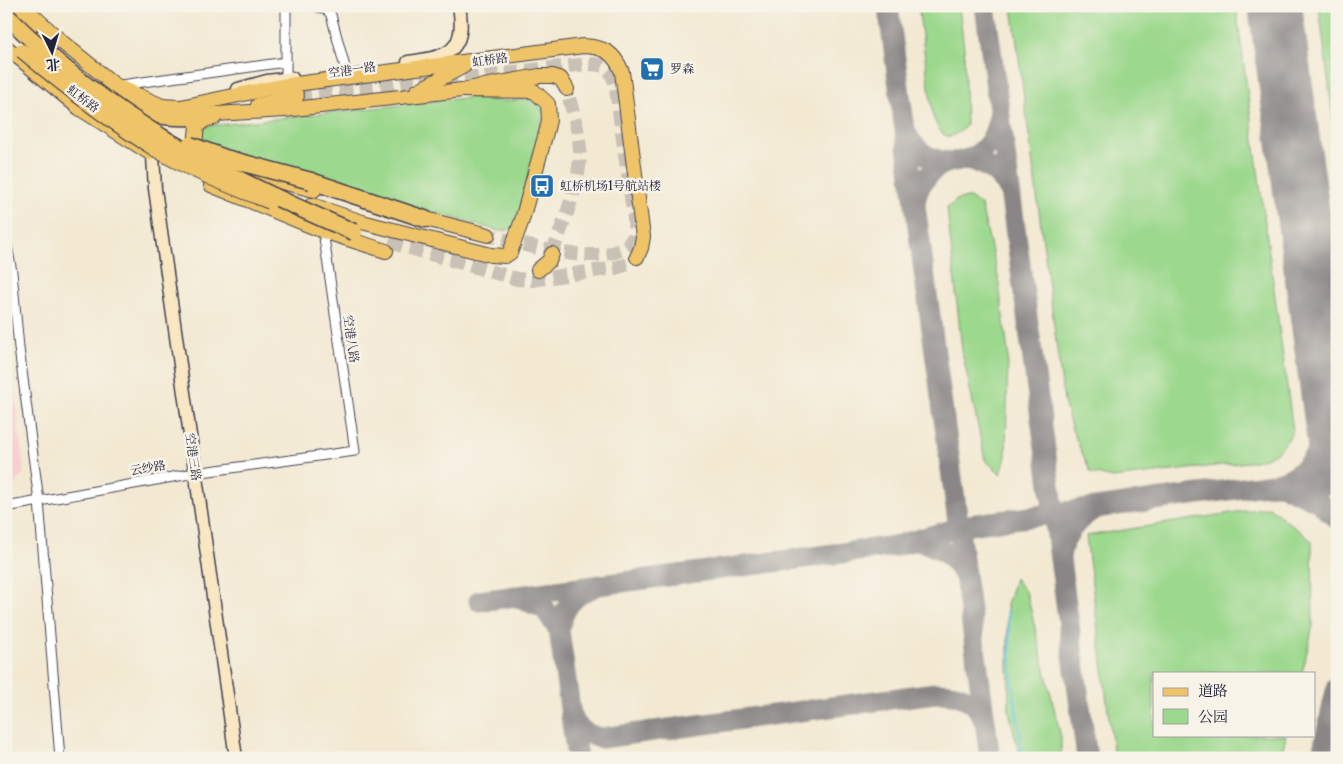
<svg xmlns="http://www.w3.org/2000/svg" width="1343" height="764" font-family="'Libre Caslon Text','Noto Serif SC',serif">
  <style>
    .built { fill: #f7cfd0 }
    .green { fill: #9cd88d; stroke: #5f7d64 }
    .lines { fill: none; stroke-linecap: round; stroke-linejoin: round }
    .stream { stroke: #63c0e1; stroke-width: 2.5 }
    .taxiway { stroke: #8a8687; stroke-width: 21 }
    .runway { stroke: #8a8687; stroke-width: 54 }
    .primary-tunnel { stroke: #c9c1b5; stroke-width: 14; stroke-dasharray: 14 7; stroke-linecap: butt }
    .street-casing { stroke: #414052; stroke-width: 11 }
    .secondary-casing { stroke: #414052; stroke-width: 15 }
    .primary-casing { stroke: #414052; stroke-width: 16 }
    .highway-casing { stroke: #414052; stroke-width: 19 }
    .street { stroke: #fff; stroke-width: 9 }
    .secondary { stroke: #f9e7c3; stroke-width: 12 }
    .primary { stroke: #efc469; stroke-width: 14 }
    .highway { stroke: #efc469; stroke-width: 16 }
    .primary-bridge-casing { stroke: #414052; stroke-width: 16; stroke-linecap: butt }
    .highway-bridge-casing { stroke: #414052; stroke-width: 19; stroke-linecap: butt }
    .primary-bridge { stroke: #efc469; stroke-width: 14 }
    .highway-bridge { stroke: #efc469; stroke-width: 16 }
    .labels { text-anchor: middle; stroke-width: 5; stroke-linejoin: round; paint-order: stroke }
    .street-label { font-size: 12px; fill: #22223b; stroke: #f7f3e8 }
    .poi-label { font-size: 12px; fill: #22223b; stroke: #f7f3e8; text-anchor: start }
  </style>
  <rect width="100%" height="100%" fill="#f7f3e8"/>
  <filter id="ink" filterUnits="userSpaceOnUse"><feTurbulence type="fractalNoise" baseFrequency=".02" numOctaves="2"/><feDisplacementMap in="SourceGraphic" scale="10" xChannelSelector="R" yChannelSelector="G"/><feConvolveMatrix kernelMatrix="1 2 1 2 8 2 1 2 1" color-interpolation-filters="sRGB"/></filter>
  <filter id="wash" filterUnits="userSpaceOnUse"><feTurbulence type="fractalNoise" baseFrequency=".0096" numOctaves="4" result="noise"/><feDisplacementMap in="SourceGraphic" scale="20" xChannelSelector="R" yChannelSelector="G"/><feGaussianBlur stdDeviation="1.12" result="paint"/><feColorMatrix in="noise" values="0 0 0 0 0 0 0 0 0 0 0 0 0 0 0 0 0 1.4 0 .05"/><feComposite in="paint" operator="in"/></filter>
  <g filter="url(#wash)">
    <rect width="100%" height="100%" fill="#f3e9d3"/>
    <path class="built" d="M6 319 24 473 11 489 6 490Z"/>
    <g class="green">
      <path d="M918 6H959L964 49 966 126C948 143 942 138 933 117Z"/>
      <path d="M1012 6H1236L1293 431C1281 452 1273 458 1248 462L1113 478 1091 473 1072 430 1064 402Z"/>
      <path d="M1319 6H1337V151Z"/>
      <path d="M473 97C482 98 492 100 501 101 519 101 536 94 544 113L516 224 509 230 499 231 202 147 199 127Z"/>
      <path d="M970 198 981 205 998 277 1008 352 1006 457 1001 474 985 460 962 351 947 208 958 199Z"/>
      <path d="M1269 507 1312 541 1313 626 1302 673H1154V735H1286L1281 758H1114L1086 536Z"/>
      <path d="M1015 578 1027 594 1061 737V758H1020L1009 711 1007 605Z"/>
    </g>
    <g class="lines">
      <path class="stream" d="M1008 611 1012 681 1023 758"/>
      <g class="taxiway">
        <path d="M888 6 990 758"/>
        <path d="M985 6 1087 758"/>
        <path d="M1277 6 1279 33"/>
        <path d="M906 132C918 162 959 172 984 149 993 140 996 129 999 117"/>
        <path d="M964 160C985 162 1000 172 1009 191"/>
        <path d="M915 203C918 184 930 168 949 162"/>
        <path d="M1277 483C1311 475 1325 443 1330 412"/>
        <path d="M1288 488 1319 502 1337 519"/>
        <path d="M917 541C941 546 952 556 965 576"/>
        <path d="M1060 557C1063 536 1078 516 1098 508"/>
        <path d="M516 597 544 608 559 630"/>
        <path d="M479 601 895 546 969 525 1273 484 1305 486 1337 483"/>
        <path d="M571 716C578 730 587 735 602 738L935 693C958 693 976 698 984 721"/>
        <path d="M577 758 559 630C563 610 572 595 592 588"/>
        <path d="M1321 758 1337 686"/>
      </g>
      <path class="runway" d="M1275 6 1337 465"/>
    </g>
  </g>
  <g filter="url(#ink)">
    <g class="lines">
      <g class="primary-tunnel">
        <path d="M297 96 588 64C607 64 613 70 616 89L634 219C634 227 636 235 631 241 610 272 517 243 488 235"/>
        <path d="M389 242 517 279 532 280 615 268 628 264 637 257"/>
        <path d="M552 254C563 222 581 184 580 149 579 129 571 108 567 89"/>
      </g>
      <defs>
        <g id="street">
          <path d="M316 6 327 10 331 15 346 71"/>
          <path d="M286 79V6"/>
          <path d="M121 85 286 62"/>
          <path d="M6 240 12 272 19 348 39 501 60 758"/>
          <path d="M6 507 195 473 355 451 323 231"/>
        </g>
        <g id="secondary">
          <path d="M408 62C448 57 467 52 459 6"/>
          <path d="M238 89 267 81 292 78"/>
          <path d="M153 156 155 189 236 758"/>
        </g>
        <g id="primary">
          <path d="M23 6 63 43 115 85 169 109"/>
          <path d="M6 47 79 108 150 153"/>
          <path d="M417 91 464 66"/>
          <path d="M258 105 297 96"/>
          <path d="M160 106 181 107 281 86 583 46C604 47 614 52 622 72L643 237 641 248 637 257"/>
          <path d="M199 115 285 110 462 90 539 76H553L561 79 567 89"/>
          <path d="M199 154 195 145 197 126 205 120 214 118"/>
          <path d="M228 169 314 190"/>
          <path d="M211 185 323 231 386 251"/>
          <path d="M312 205 362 222 491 255 505 256 510 253 522 220 547 129 549 120 548 104 534 91 462 90"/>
          <path d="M414 216 488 235"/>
          <path d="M538 270 549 261 552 254"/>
        </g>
        <g id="highway">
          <path d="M9 6 29 27"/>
          <path d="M105 90C140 116 167 120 209 116"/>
          <path d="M311 181 425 219"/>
        </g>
      </defs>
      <use href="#street" class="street-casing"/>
      <use href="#secondary" class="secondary-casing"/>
      <use href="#primary" class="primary-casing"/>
      <use href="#highway" class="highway-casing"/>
      <use href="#street" class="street"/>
      <use href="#secondary" class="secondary"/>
      <use href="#primary" class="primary"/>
      <use href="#highway" class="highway"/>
      <defs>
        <path id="primary-bridge" d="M22 51C65 87 110 122 158 151 193 172 232 187 270 202"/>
        <g id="highway-bridge">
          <path d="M6 15C111 120 220 175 354 232"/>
          <path d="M190 145 225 158 311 181"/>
        </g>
      </defs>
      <use href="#primary-bridge" class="primary-bridge-casing"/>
      <use href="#highway-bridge" class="highway-bridge-casing"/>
      <use href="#primary-bridge" class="primary-bridge"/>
      <use href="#highway-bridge" class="highway-bridge"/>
    </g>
  </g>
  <defs>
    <symbol id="supermarket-square" viewBox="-11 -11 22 22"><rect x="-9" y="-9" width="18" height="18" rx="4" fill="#1f6fb2" stroke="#f7f3e8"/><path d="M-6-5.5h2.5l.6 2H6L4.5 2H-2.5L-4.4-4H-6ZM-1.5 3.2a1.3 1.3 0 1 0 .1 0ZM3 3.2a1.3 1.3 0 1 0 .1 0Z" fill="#fff"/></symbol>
    <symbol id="bus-square" viewBox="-11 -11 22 22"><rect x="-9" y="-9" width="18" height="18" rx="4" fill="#1f6fb2" stroke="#f7f3e8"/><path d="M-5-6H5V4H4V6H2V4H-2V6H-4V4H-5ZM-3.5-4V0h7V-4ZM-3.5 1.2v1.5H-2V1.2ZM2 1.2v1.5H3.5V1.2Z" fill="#fff"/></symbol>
  </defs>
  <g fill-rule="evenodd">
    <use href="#supermarket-square" x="638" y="55" width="28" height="28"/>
    <use href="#bus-square" x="528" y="172" width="28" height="28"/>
  </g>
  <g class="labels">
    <g class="street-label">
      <text transform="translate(490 60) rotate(-8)" y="4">虹桥路</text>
      <text transform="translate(352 70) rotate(-8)" y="4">空港一路</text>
      <text transform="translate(83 99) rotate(37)" y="4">虹桥路</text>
      <text transform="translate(351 339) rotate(82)" y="4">空港八路</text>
      <text transform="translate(193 457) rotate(82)" y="4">空港三路</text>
      <text transform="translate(148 468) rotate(-10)" y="4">云纱路</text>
    </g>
    <g class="poi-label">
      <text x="670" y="73">罗森</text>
      <text x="560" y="190">虹桥机场1号航站楼</text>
    </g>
  </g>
  <rect width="1343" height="764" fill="none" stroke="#f7f3e8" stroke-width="25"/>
  <rect x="1153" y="672" width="162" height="65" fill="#f7f3e8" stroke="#a29fa3"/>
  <rect x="1163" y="688" width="25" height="8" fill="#efc469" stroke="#a29fa3"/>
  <text x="1198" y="696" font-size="15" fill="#22223b">道路</text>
  <rect x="1163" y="709" width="25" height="15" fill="#9cd88d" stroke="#a29fa3"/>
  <text x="1198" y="722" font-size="15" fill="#22223b">公园</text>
  <g transform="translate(52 52) rotate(175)" stroke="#f7f3e8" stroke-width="4" paint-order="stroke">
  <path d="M0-4L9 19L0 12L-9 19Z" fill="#22223b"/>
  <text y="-8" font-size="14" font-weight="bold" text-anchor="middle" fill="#22223b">北</text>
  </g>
</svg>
